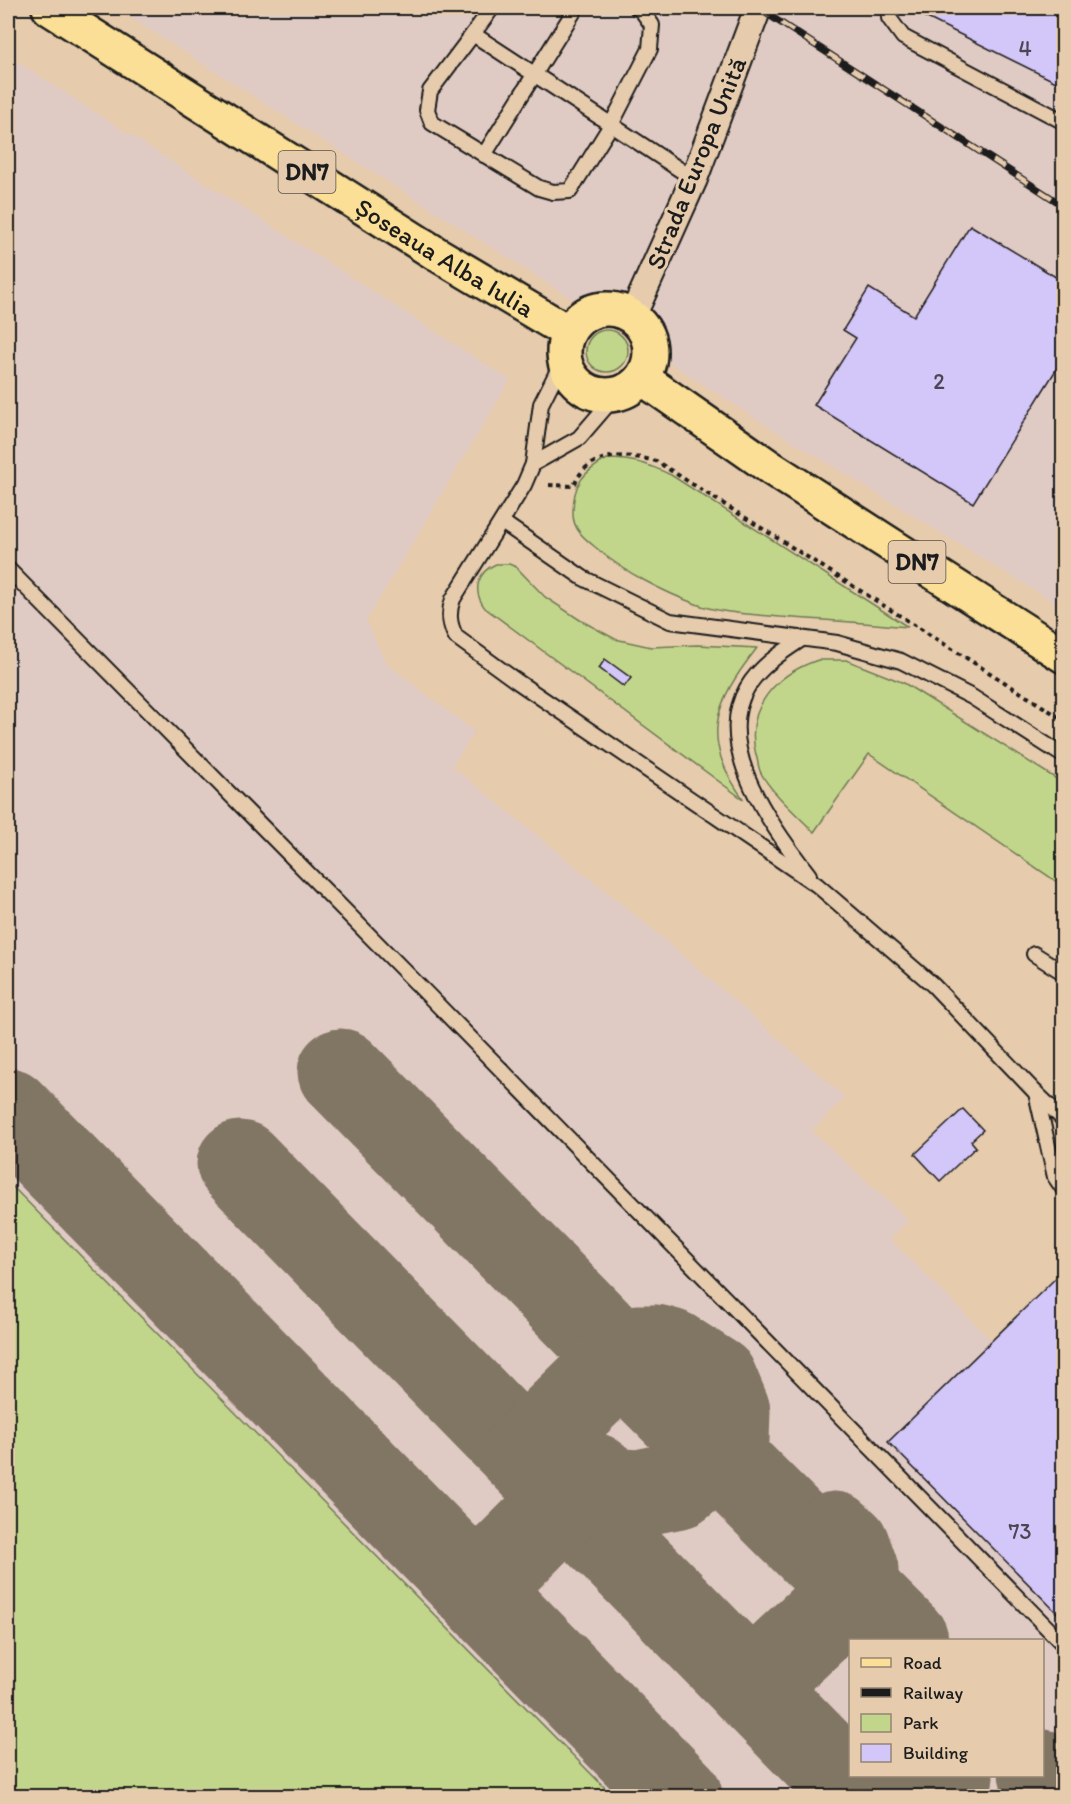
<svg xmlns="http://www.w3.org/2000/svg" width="1071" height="1804" font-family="Itim,sans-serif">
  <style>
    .built { fill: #e0cac4; fill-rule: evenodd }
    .green { fill: #c2d68b; stroke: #6f7954; stroke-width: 1.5 }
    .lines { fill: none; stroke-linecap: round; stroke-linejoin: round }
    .taxiway { stroke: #817464; stroke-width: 87 }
    .building { fill: #d3c6f8; stroke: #1c1c1c; stroke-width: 1.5 }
    .lane-casing { stroke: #1c1c1c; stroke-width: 18 }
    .street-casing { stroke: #1c1c1c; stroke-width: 30 }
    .primary-casing { stroke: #1c1c1c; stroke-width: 38 }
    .path { stroke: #1c1c1c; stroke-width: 4; stroke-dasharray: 4.5 4.5; stroke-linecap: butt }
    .lane { stroke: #e6cbad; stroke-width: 14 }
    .street { stroke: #e6cbad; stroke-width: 26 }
    .primary { stroke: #fbdf96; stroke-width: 33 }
    .rail-casing { stroke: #1c1c1c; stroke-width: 7 }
    .rail { stroke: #e6cbad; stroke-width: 4.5; stroke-dasharray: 14; stroke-linecap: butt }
    .labels { text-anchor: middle; stroke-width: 6; stroke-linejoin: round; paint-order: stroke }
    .number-label { font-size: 22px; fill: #4a4653 }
    .shield { fill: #e6cbad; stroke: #595048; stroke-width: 1.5 }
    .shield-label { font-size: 24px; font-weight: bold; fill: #1c1c1c }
    .street-label { font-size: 26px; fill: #1c1c1c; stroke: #e6cbad }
  </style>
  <rect width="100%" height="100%" fill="#e6cbad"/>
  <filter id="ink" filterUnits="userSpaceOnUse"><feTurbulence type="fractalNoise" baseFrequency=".0167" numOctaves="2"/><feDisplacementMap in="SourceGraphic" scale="12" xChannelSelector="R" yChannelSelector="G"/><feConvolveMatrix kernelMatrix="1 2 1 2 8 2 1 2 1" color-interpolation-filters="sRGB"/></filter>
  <g filter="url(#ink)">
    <g class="built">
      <path d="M115 8H1063V608L769 427 527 270Z"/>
      <path d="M8 56 510 380 366 621 386 663 475 732 452 766 656 932 845 1097 812 1131 909 1220 890 1239 991 1340 1063 1270V1796H8ZM850 1640H1042V1776H850Z"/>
    </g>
    <g class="green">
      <circle cx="607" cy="351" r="21"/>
      <path d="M607 459C634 459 648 464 671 475L908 627C866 623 824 620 781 617 753 614 722 614 696 604 666 593 624 572 600 551 588 541 572 531 573 512 573 484 583 472 607 459Z"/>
      <path d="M496 564H509L516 567 545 597 580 620 615 639 651 647 697 645 757 648C713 704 700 739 744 800L485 608C472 591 477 572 496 564Z"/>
      <path d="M818 660H846L904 683 1063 783V886L869 754 814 832C800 818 769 790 761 773 758 768 758 760 756 755 744 708 776 674 818 660Z"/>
      <path d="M8 1182 613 1796H8Z"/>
    </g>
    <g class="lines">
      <g class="taxiway">
        <path d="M341 1072 622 1358 905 1640"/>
        <path d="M8 1111 679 1796"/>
        <path d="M240 1164 858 1796"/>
        <path d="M477 1589 567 1499 593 1476 613 1491 639 1493 679 1485 706 1463 726 1440 727 1411 714 1380 670 1352 656 1348H638L622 1358 527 1451"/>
        <path d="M751 1687 823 1619 852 1587 855 1570 846 1545 835 1535"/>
        <path d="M1042 1773 1046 1785 1043 1796"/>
        <path d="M929 1796 950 1776"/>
      </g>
    </g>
    <g class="building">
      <path d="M910 8H1064V86L909 9Z"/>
      <path d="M970 225 1064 282V357L973 503 814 405 856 338 843 330 869 288 914 316Z"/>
      <path d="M605 659 631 678 624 687 599 668Z"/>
      <path d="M963 1109 983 1130 971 1141 976 1147 940 1181 915 1154Z"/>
      <path d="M1064 1270V1620L888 1442Z"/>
    </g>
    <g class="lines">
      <defs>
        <g id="lane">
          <path d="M492 8 473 34 694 179"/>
          <path d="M889 8V18L903 37 1064 122"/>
          <path d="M473 34 430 91 427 110 432 123 539 188 553 192 570 191 611 125 650 49 652 25 642 11 637 8"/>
          <path d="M484 155 576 8"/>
          <path d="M564 358 541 404 533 464 524 485 453 599C448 613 449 624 456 637L515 680 817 885 933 985 1036 1093 1055 1177 1064 1190"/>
          <path d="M533 464 579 438 616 395"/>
          <path d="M502 522 583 578 670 621 837 643 901 661 972 697 1064 756"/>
          <path d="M8 569 432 999 1064 1645"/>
          <path d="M802 639C782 652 759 667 747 688 712 747 774 830 809 875"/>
          <path d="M1034 954 1064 973"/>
          <path d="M1036 1093 1064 1120"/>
        </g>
        <path id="street" d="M632 317 694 179 758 8"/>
        <g id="primary">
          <path id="s1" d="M49 8 435 253 568 332"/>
          <circle cx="607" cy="352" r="43"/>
          <path d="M642 378 771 468 1064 656"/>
        </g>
      </defs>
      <use href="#lane" class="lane-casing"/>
      <use href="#street" class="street-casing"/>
      <use href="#primary" class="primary-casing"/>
      <path class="path" d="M549 485 574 486C587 450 627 454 656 461L1064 720"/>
      <use href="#lane" class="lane"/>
      <use href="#street" class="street"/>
      <use href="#primary" class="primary"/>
      <defs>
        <path id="rail" d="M758 8 1064 206"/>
      </defs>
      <use href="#rail" class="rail-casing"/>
      <use href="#rail" class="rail"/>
    </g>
  </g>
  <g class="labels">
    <g class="number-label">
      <text x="1025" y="56">4</text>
      <text x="939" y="389">2</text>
      <text x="1020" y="1539">73</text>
    </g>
    <g class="shield">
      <rect x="278.5" y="151" width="57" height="42" rx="4.5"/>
      <rect x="888.5" y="541" width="57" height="42" rx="4.5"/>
    </g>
    <g class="shield-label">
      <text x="307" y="180">DN7</text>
      <text x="917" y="570">DN7</text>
    </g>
    <g class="street-label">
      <text transform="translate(696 163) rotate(-68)" y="9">Strada Europa Unită</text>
      <text dy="9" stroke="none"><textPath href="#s1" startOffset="468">Șoseaua Alba Iulia</textPath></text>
    </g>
  </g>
  <rect width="1071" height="1804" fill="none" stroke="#e6cbad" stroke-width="30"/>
  <rect x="15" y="15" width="1041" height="1774" fill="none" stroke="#1c1c1c" stroke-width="2" filter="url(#ink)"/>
  <rect x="849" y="1639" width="195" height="138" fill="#e6cbad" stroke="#958573" stroke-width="1.5"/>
  <rect x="861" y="1658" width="30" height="9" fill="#fbdf96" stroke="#958573" stroke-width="1.5"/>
  <text x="903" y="1669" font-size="18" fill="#1c1c1c">Road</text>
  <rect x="861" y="1688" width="30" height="9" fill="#1c1c1c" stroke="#958573" stroke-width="1.5"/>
  <text x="903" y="1699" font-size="18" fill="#1c1c1c">Railway</text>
  <rect x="861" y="1714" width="30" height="18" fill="#c2d68b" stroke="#958573" stroke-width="1.5"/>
  <text x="903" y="1729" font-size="18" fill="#1c1c1c">Park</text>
  <rect x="861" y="1744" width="30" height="18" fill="#d3c6f8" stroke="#958573" stroke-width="1.5"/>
  <text x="903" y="1759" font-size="18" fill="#1c1c1c">Building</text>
</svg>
